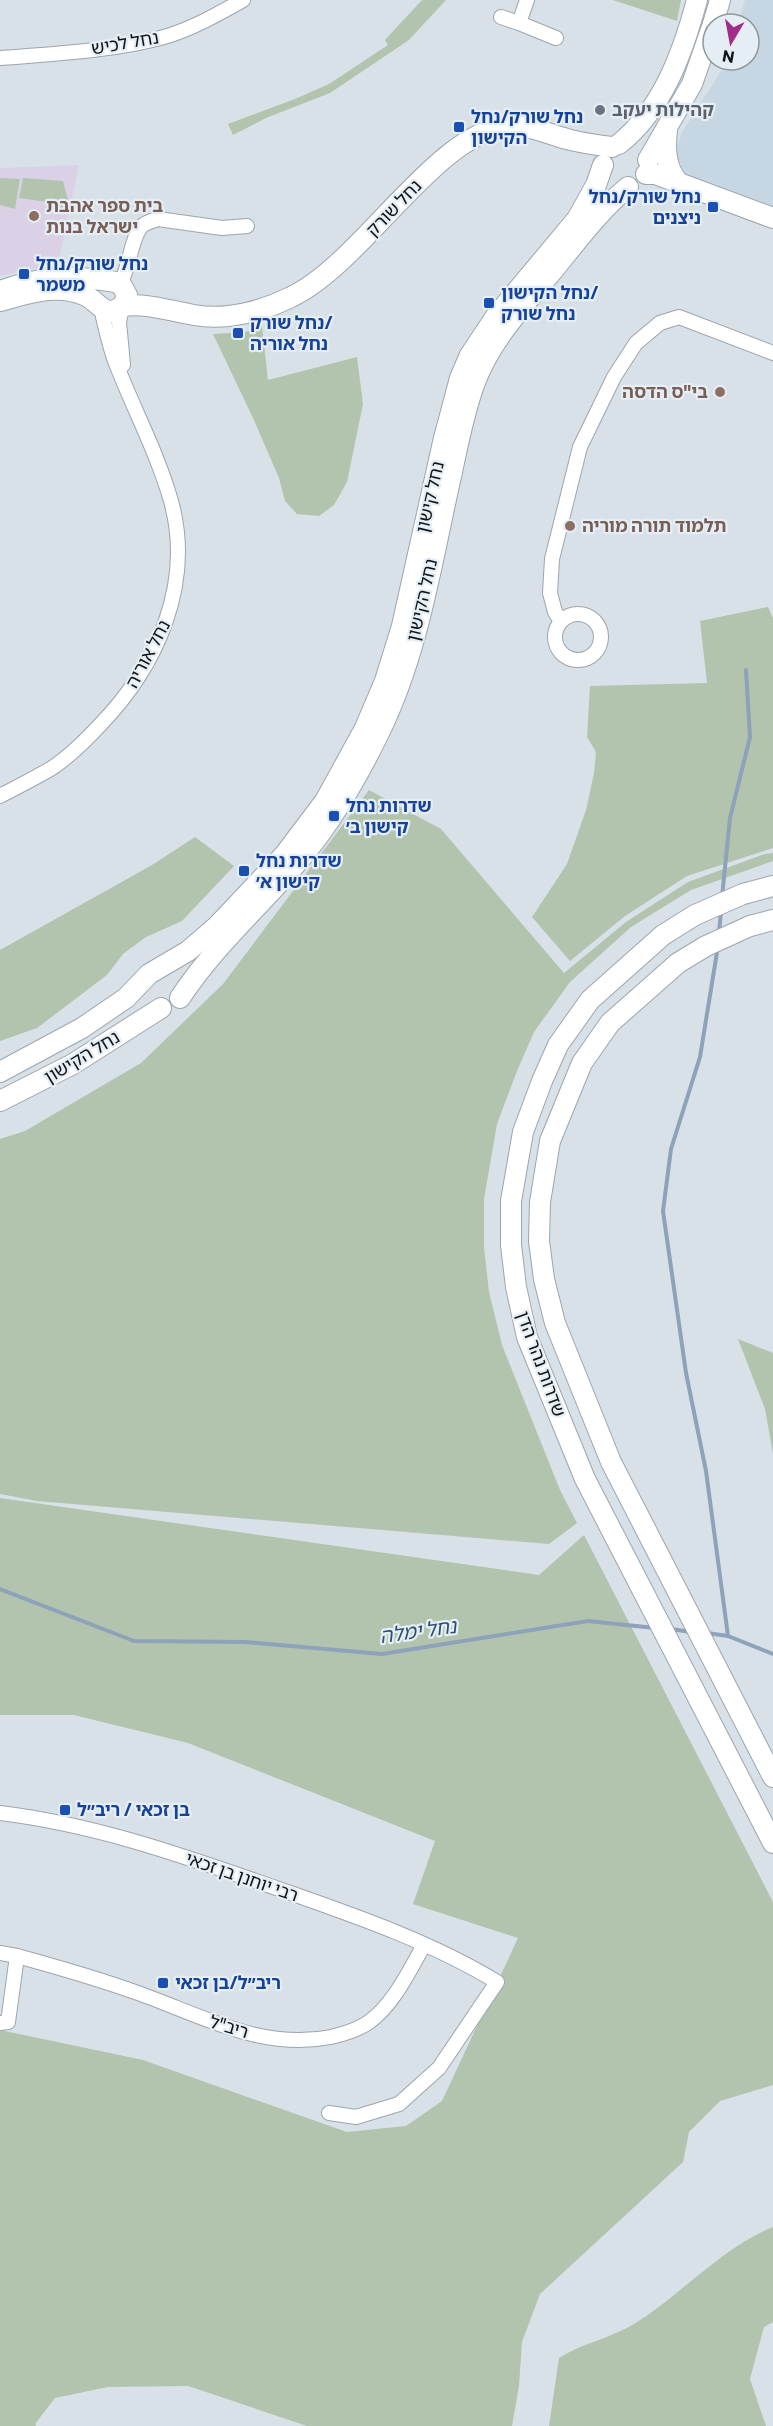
<svg xmlns="http://www.w3.org/2000/svg" width="773" height="2426" font-family="Commissioner,'Noto Sans Hebrew',sans-serif">
  <style>
    .built { fill: #c7d6e3 }
    .education { fill: #dad1e6 }
    .green { fill: #b2c4ae }
    .lines { fill: none; stroke-linecap: round; stroke-linejoin: round }
    .stream { stroke: #8ea2b9; stroke-width: 4 }
    .street-casing { stroke: #9da5ac; stroke-width: 16 }
    .secondary-casing { stroke: #9da5ac; stroke-width: 22 }
    .street { stroke: #fff; stroke-width: 14 }
    .secondary { stroke: #fff; stroke-width: 20 }
    .worship-dot { fill: #6b7280; stroke: #e5eef5; stroke-width: 2 }
    .transit-dot { fill: #1a4fb4; stroke: #e5eef5; stroke-width: 2 }
    .education-dot { fill: #8d6e63; stroke: #e5eef5; stroke-width: 2 }
    .labels { text-anchor: middle; stroke-width: 4.5; stroke-linejoin: round; paint-order: stroke }
    .street-label { font-size: 18px; fill: #111416; stroke: #e5eef5 }
    .worship-label { font-size: 18px; font-weight: bold; fill: #5b616d; stroke: #e5eef5; text-anchor: start }
    .transit-label { font-size: 18px; font-weight: bold; fill: #164399; stroke: #e5eef5; text-anchor: start }
    .education-label { font-size: 18px; font-weight: bold; fill: #785e54; stroke: #e5eef5; text-anchor: start }
    .water-label { font-size: 20px; font-style: italic; fill: #2f4f72; stroke: #e5eef5 }
  </style>
  <rect width="100%" height="100%" fill="#d8e1e8"/>
  <path class="built" d="M745 0H773V211L674 175 681 165 675 153 682 132 723 68 726 60H749V24H738Z"/>
  <path class="education" d="M79 165 58 265 0 276V168Z"/>
  <g class="green">
    <path d="M422 0H446L409 40 330 93 266 118 233 135 228 124 295 99 329 84 388 45 385 40Z"/>
    <path d="M613 0H681L677 21Z"/>
    <path d="M0 178 20 179 15 209 0 205Z"/>
    <path d="M23 178 63 181 68 200 65 214 45 210 47 202 19 198Z"/>
    <path d="M262 327 268 380 357 357 363 404 347 482 334 505 319 516 297 514 285 501 279 478 253 418 213 334 245 332Z"/>
    <path d="M768 607 773 618V848L687 876 625 916 570 961 532 917 567 864 586 810 594 773 596 752 587 737 590 686 707 683 700 621Z"/>
    <path d="M369 790 441 829 564 973 626 922 688 882 765 854 773 853V861L691 890 631 927 570 982 534 1032 517 1071 497 1124 484 1199V1247L489 1292 502 1345 560 1490 577 1523 549 1544 37 1501 0 1494V1139L25 1131 141 1063 223 984Z"/>
    <path d="M195 837 234 866 182 921 146 937 123 954 107 975 37 1028 0 1041V950L152 865Z"/>
    <path d="M738 1339 773 1353V1454L765 1409Z"/>
    <path d="M0 1498 539 1575 584 1535 773 1902V2085L720 2101 689 2132 683 2162 540 2294 522 2342 519 2386 512 2426H307L188 2386 108 2387 55 2398 35 2424 36 2426H0V2030L143 2060 347 2132 406 2126 442 2101 518 1938 413 1904 435 1841 188 1743 74 1715H0Z"/>
    <path d="M773 2227V2322L764 2327 750 2379 766 2426H549L559 2358C583 2343 611 2338 634 2324 681 2295 721 2248 773 2227Z"/>
  </g>
  <g class="lines">
    <g class="stream">
      <path d="M722 897 730 818 750 737 746 670"/>
      <path d="M719 933 721 911"/>
      <path d="M718 946 700 1057 671 1149 663 1211 686 1373 706 1471 728 1636"/>
      <path d="M0 1589 134 1641 245 1642 382 1654 588 1621 655 1628"/>
      <path d="M671 1629 691 1632"/>
      <path d="M707 1633 728 1636 773 1654"/>
    </g>
    <defs>
      <g id="street">
        <path d="M527 0 519 23 556 38"/>
        <path d="M501 17 519 23"/>
        <path d="M0 58C53 54 113 51 164 37 192 29 218 14 243 0"/>
        <path d="M120 284C130 267 130 243 140 228 144 223 151 221 158 219L222 228 247 226"/>
        <path d="M122 308 119 322 123 365"/>
        <circle cx="578" cy="637" r="23"/>
        <path d="M561 621 555 612 550 593 552 559 580 447 614 377 636 343 660 323 679 317 773 353"/>
        <path d="M0 796C17 787 35 778 52 768 70 756 86 740 100 725 157 666 194 584 171 501 157 452 133 408 115 361 109 344 105 326 101 308"/>
        <path d="M0 1813C97 1825 184 1856 276 1888 350 1914 430 1941 497 1982L439 2068 399 2104 356 2117 329 2113"/>
        <path d="M0 1953 17 1956C57 1967 96 1978 135 1992 199 2014 260 2051 331 2037 344 2034 358 2030 369 2022 394 2004 409 1971 424 1945"/>
        <path d="M0 2023 8 2022 17 1956"/>
      </g>
      <g id="secondary">
        <path d="M713 24 720 0"/>
        <path d="M667 130C665 149 665 168 679 183"/>
        <path d="M619 144C663 109 683 52 697 0"/>
        <path d="M648 160 692 84 713 24"/>
        <path d="M646 174H655L773 218"/>
        <path d="M0 291C45 275 70 275 116 282L122 286 127 295 123 306 111 312C100 310 95 299 84 295 56 283 27 294 0 301"/>
        <path d="M123 306C148 303 170 311 194 315 226 321 263 311 291 297 362 264 437 130 510 126 531 125 547 134 567 139 581 143 597 145 612 147"/>
        <path d="M773 886 743 894 695 915 663 935 590 1000 558 1045 542 1081 523 1132 511 1201V1245L516 1287 527 1337 585 1479 773 1843"/>
        <path d="M773 920 750 926 706 946 678 963 610 1023 582 1063 550 1141 540 1202 539 1241 544 1279 555 1323 611 1462 773 1777"/>
        <path d="M180 998C212 949 257 909 295 865 330 826 356 780 379 733 419 652 432 559 452 472 458 443 464 413 474 385 490 340 525 304 555 268 578 240 600 210 628 187"/>
        <path d="M0 1072 82 1028 126 998 149 974 188 951 217 926 285 854 325 801 365 728 385 681 402 626 444 438 460 378 470 355 496 316 577 219 596 185 603 165"/>
        <path d="M0 1101 73 1064 161 1008"/>
      </g>
    </defs>
    <use href="#street" class="street-casing"/>
    <use href="#secondary" class="secondary-casing"/>
    <use href="#street" class="street"/>
    <use href="#secondary" class="secondary"/>
  </g>
  <circle class="worship-dot" cx="600" cy="110" r="6"/>
  <g class="transit-dot">
    <rect x="453" y="121" width="12" height="12" rx="3"/>
    <rect x="707" y="201" width="12" height="12" rx="3"/>
    <rect x="18" y="268" width="12" height="12" rx="3"/>
    <rect x="483" y="297" width="12" height="12" rx="3"/>
    <rect x="232" y="327" width="12" height="12" rx="3"/>
    <rect x="328" y="810" width="12" height="12" rx="3"/>
    <rect x="238" y="865" width="12" height="12" rx="3"/>
    <rect x="59" y="1804" width="12" height="12" rx="3"/>
    <rect x="157" y="1977" width="12" height="12" rx="3"/>
  </g>
  <g class="education-dot">
    <circle cx="34" cy="216" r="6"/>
    <circle cx="720" cy="392" r="6"/>
    <circle cx="570" cy="526" r="6"/>
  </g>
  <g class="labels">
    <g class="street-label">
      <text transform="translate(125 43) rotate(-10)" y="6">נחל לכיש</text>
      <text transform="translate(394 208) rotate(-46)" y="6">נחל שורק</text>
      <text transform="translate(430 497) rotate(-77)" y="6">נחל קישון</text>
      <text transform="translate(422 600) rotate(-77)" y="6">נחל הקישון</text>
      <text transform="translate(148 654) rotate(-62)" y="6">נחל אוריה</text>
      <text transform="translate(82 1057) rotate(-31)" y="6">נחל הקישון</text>
      <text transform="translate(541 1364) rotate(70)" y="6">שדרות נהר הדן</text>
      <text transform="translate(242 1877) rotate(19)" y="6">רבי יוחנן בן זכאי</text>
      <text transform="translate(229 2027) rotate(17)" y="6">ריב"ל</text>
    </g>
    <g class="worship-label">
      <text x="612" y="116">קהילות יעקב</text>
    </g>
    <g class="transit-label">
      <text x="471" y="123">נחל שורק/נחל<tspan x="471" dy="21">הקישון</tspan></text>
      <text x="701" y="203" text-anchor="end">נחל שורק/נחל<tspan x="701" dy="21">ניצנים</tspan></text>
      <text x="36" y="270">נחל שורק/נחל<tspan x="36" dy="21">משמר</tspan></text>
      <text x="501" y="299">נחל הקישון/<tspan x="501" dy="21">נחל שורק</tspan></text>
      <text x="250" y="329">נחל שורק/<tspan x="250" dy="21">נחל אוריה</tspan></text>
      <text x="346" y="812">שדרות נחל<tspan x="346" dy="21">קישון ב׳</tspan></text>
      <text x="256" y="867">שדרות נחל<tspan x="256" dy="21">קישון א׳</tspan></text>
      <text x="77" y="1816">בן זכאי / ריב״ל</text>
      <text x="175" y="1989">ריב״ל/בן זכאי</text>
    </g>
    <g class="education-label">
      <text x="46" y="212">בית ספר אהבת<tspan x="46" dy="21">ישראל בנות</tspan></text>
      <text x="708" y="398" text-anchor="end">בי"ס הדסה</text>
      <text x="582" y="532">תלמוד תורה מוריה</text>
    </g>
    <g class="water-label">
      <text transform="translate(418 1631) rotate(-8)" y="7">נחל ימלה</text>
    </g>
  </g>
  <g transform="translate(731 42) rotate(190)"><circle r="28" fill="#e5eef5" stroke="#90979c" stroke-width="1.5"/>
  <path d="M0-4.5L10 22L0 15L-10 22Z" fill="#a12d87"/>
  <text y="-9" font-size="16" font-weight="bold" text-anchor="middle" fill="#111416">N</text>
  </g>
</svg>
